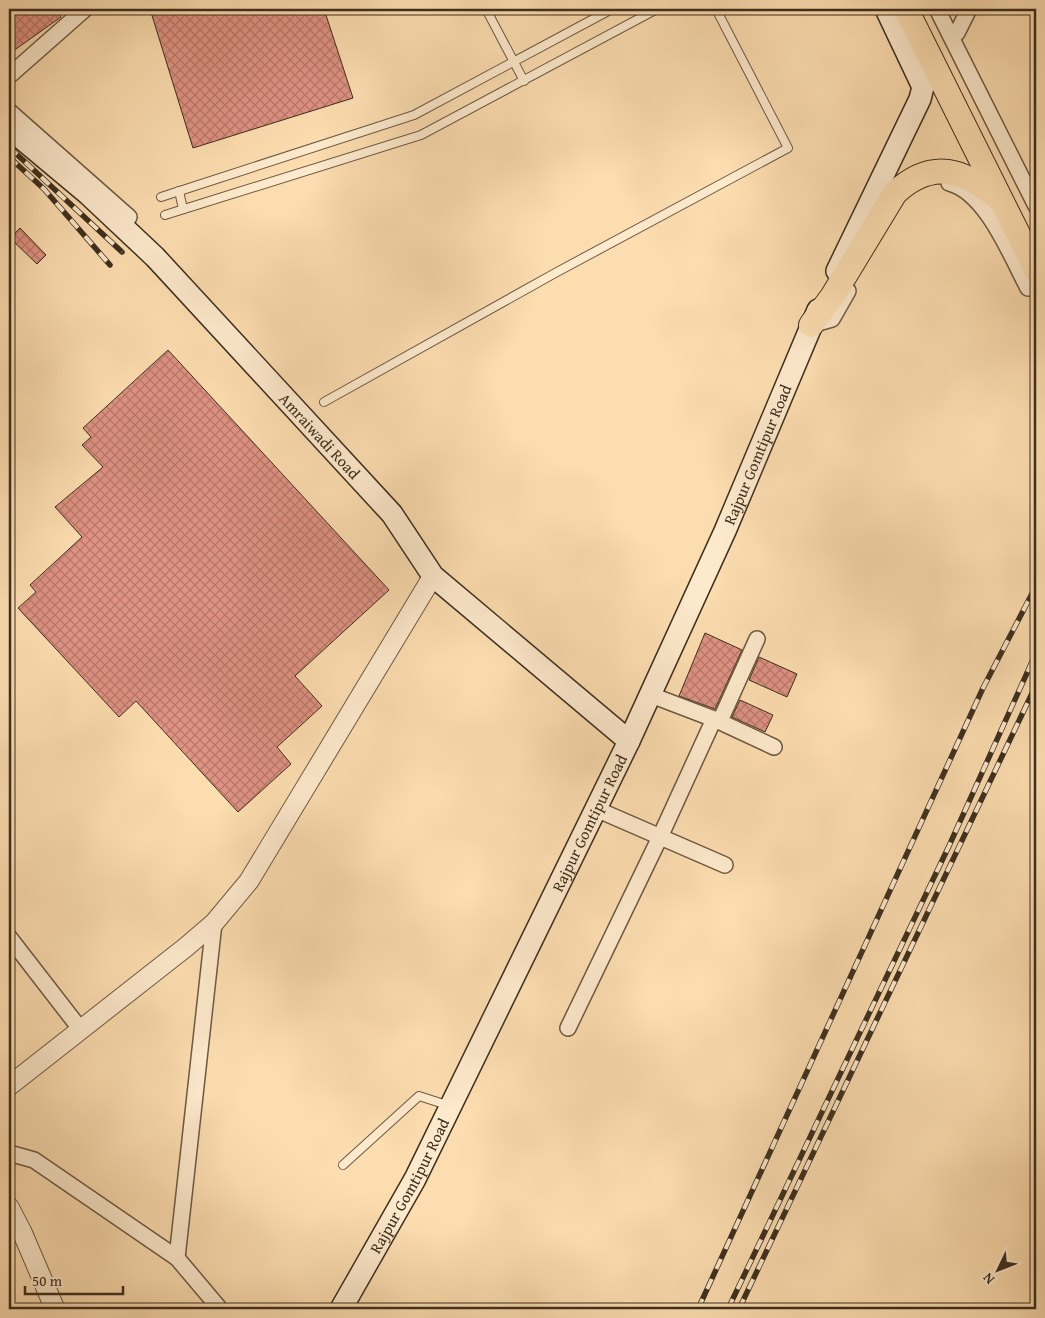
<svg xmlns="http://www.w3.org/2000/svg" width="1045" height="1318" font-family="'Gentium Book Plus',serif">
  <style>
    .building { fill: url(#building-cross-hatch); stroke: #3c2f1e }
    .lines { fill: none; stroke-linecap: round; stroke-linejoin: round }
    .service-casing { stroke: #6c5a42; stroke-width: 10 }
    .minor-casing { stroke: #6c5a42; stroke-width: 18 }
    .tertiary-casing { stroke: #6c5a42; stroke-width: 21 }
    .secondary-casing { stroke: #3c2f1e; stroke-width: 24 }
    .primary-casing { stroke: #3c2f1e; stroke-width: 26 }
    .service { stroke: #fde9cc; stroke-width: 8 }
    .minor { stroke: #fde9cc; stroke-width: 15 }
    .tertiary { stroke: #fde9cc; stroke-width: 19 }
    .secondary { stroke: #fde9cc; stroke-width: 21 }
    .primary { stroke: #fcddb0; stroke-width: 24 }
    .rail-casing { stroke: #3c2f1e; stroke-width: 5.5 }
    .rail { stroke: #fde9cc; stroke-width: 4; stroke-dasharray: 11; stroke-linecap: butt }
    .labels { text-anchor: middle; stroke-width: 5; stroke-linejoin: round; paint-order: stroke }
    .street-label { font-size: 16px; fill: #3c2f1e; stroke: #fde9cc }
  </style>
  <defs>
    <pattern id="building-cross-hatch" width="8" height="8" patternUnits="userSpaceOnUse" patternTransform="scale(1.25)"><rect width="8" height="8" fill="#e09283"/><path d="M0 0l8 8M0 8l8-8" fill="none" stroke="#b7786b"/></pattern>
  </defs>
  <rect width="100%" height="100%" fill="#fcddb0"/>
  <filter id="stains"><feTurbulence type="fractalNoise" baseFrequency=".004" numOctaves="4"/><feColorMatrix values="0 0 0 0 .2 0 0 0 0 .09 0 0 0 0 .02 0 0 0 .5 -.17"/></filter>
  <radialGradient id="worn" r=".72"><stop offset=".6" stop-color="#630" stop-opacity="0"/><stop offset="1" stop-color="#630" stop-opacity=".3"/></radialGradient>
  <g class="building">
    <path d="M9 9H55L61 17 9 54Z"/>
    <path d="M150 9H324L353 98 193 148Z"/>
    <path d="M20 228 46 255 37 264 10 238Z"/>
    <path d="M168 350 389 590 295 676 322 706 277 747 291 764 238 812 136 701 119 717 18 608 36 592 30 585 82 537 55 507 103 467 82 445 91 437 83 428Z"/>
    <path d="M705 633 742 650 715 709 679 696Z"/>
    <path d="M759 657 797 674 787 697 749 680Z"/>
    <path d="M740 700 773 715 765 732 732 717Z"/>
  </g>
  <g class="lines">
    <defs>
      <g id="service">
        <path d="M486 9 524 81"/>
        <path d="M179 191 183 209"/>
        <path d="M161 197 414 115 612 9"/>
        <path d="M165 215 421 135 657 9"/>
        <path d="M324 402 557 272 788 148 716 9"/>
        <path d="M343 1165 419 1096 450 1106"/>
      </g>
      <g id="minor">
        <path d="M937 9 1036 206"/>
        <path d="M957 33 969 9"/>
        <path d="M9 76 85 9"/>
        <path d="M9 111 129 217 123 227"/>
        <path d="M949 183C986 192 1011 256 1028 288L1036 284"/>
        <path d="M811 325 832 319 848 291"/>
        <path d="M714 719 774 747"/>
        <path d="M720 721 757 639"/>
        <path d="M596 809 725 865"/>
        <path d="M9 937 81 1030"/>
        <path d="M568 1028 660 837 714 719 651 695"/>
        <path d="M9 1153 34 1160 177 1258 220 1309"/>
        <path d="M177 1258 214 923"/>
      </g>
      <g id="tertiary">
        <path d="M9 1086 186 947 214 923 249 881 433 576"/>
        <path d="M9 1207 22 1232 55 1309"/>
      </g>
      <g id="secondary">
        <path id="s1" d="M9 128 88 194 155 257 392 514 433 576 629 741"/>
        <path d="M837 271 920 99 923 87 886 9"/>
        <path id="s2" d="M341 1309 415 1179 629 741 725 531 818 310"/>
      </g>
      <g id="primary">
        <path d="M906 9 1036 270"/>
        <path d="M811 325 832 297 895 193C933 158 963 170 1000 199"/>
      </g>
    </defs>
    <use href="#service" class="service-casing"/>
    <use href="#minor" class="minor-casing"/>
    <use href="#tertiary" class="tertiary-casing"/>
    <use href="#secondary" class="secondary-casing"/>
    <use href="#primary" class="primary-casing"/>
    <use href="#service" class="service"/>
    <use href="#minor" class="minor"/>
    <use href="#tertiary" class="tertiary"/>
    <use href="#secondary" class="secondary"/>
    <use href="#primary" class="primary"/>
    <defs>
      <g id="rail">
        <path d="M9 147 122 252"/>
        <path d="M9 157 44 189 110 265"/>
        <path d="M698 1309 983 688 1036 586"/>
        <path d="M728 1309 949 846 1036 653"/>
        <path d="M739 1309 1036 685"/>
      </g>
    </defs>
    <use href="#rail" class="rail-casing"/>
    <use href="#rail" class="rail"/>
  </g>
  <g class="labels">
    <g class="street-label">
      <text dy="6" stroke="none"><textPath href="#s1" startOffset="438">Amraiwadi Road</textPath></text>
      <text dy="6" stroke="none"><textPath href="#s2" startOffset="951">Rajpur Gomtipur Road</textPath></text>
      <text dy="6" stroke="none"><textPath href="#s2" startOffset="546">Rajpur Gomtipur Road</textPath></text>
      <text dy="6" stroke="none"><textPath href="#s2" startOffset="141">Rajpur Gomtipur Road</textPath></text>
    </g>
  </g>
  <rect width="1045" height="1318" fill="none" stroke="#fcddb0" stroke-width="30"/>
  <rect x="10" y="10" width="1025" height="1298" fill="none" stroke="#3c2f1e" stroke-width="2.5"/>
  <rect x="15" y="15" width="1015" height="1288" fill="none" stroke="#3c2f1e"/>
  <g transform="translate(998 1270) rotate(227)" stroke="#fde9cc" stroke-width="4" paint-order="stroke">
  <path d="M0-4L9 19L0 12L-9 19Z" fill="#3c2f1e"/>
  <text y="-8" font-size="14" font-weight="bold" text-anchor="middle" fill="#3c2f1e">N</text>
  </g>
  <path d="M25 1286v8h98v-8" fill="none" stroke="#3c2f1e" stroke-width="2.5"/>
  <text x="32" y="1286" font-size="15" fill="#3c2f1e" stroke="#fde9cc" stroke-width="4" paint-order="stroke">50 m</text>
  <rect width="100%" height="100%" filter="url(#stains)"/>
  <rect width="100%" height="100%" fill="url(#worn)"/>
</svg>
